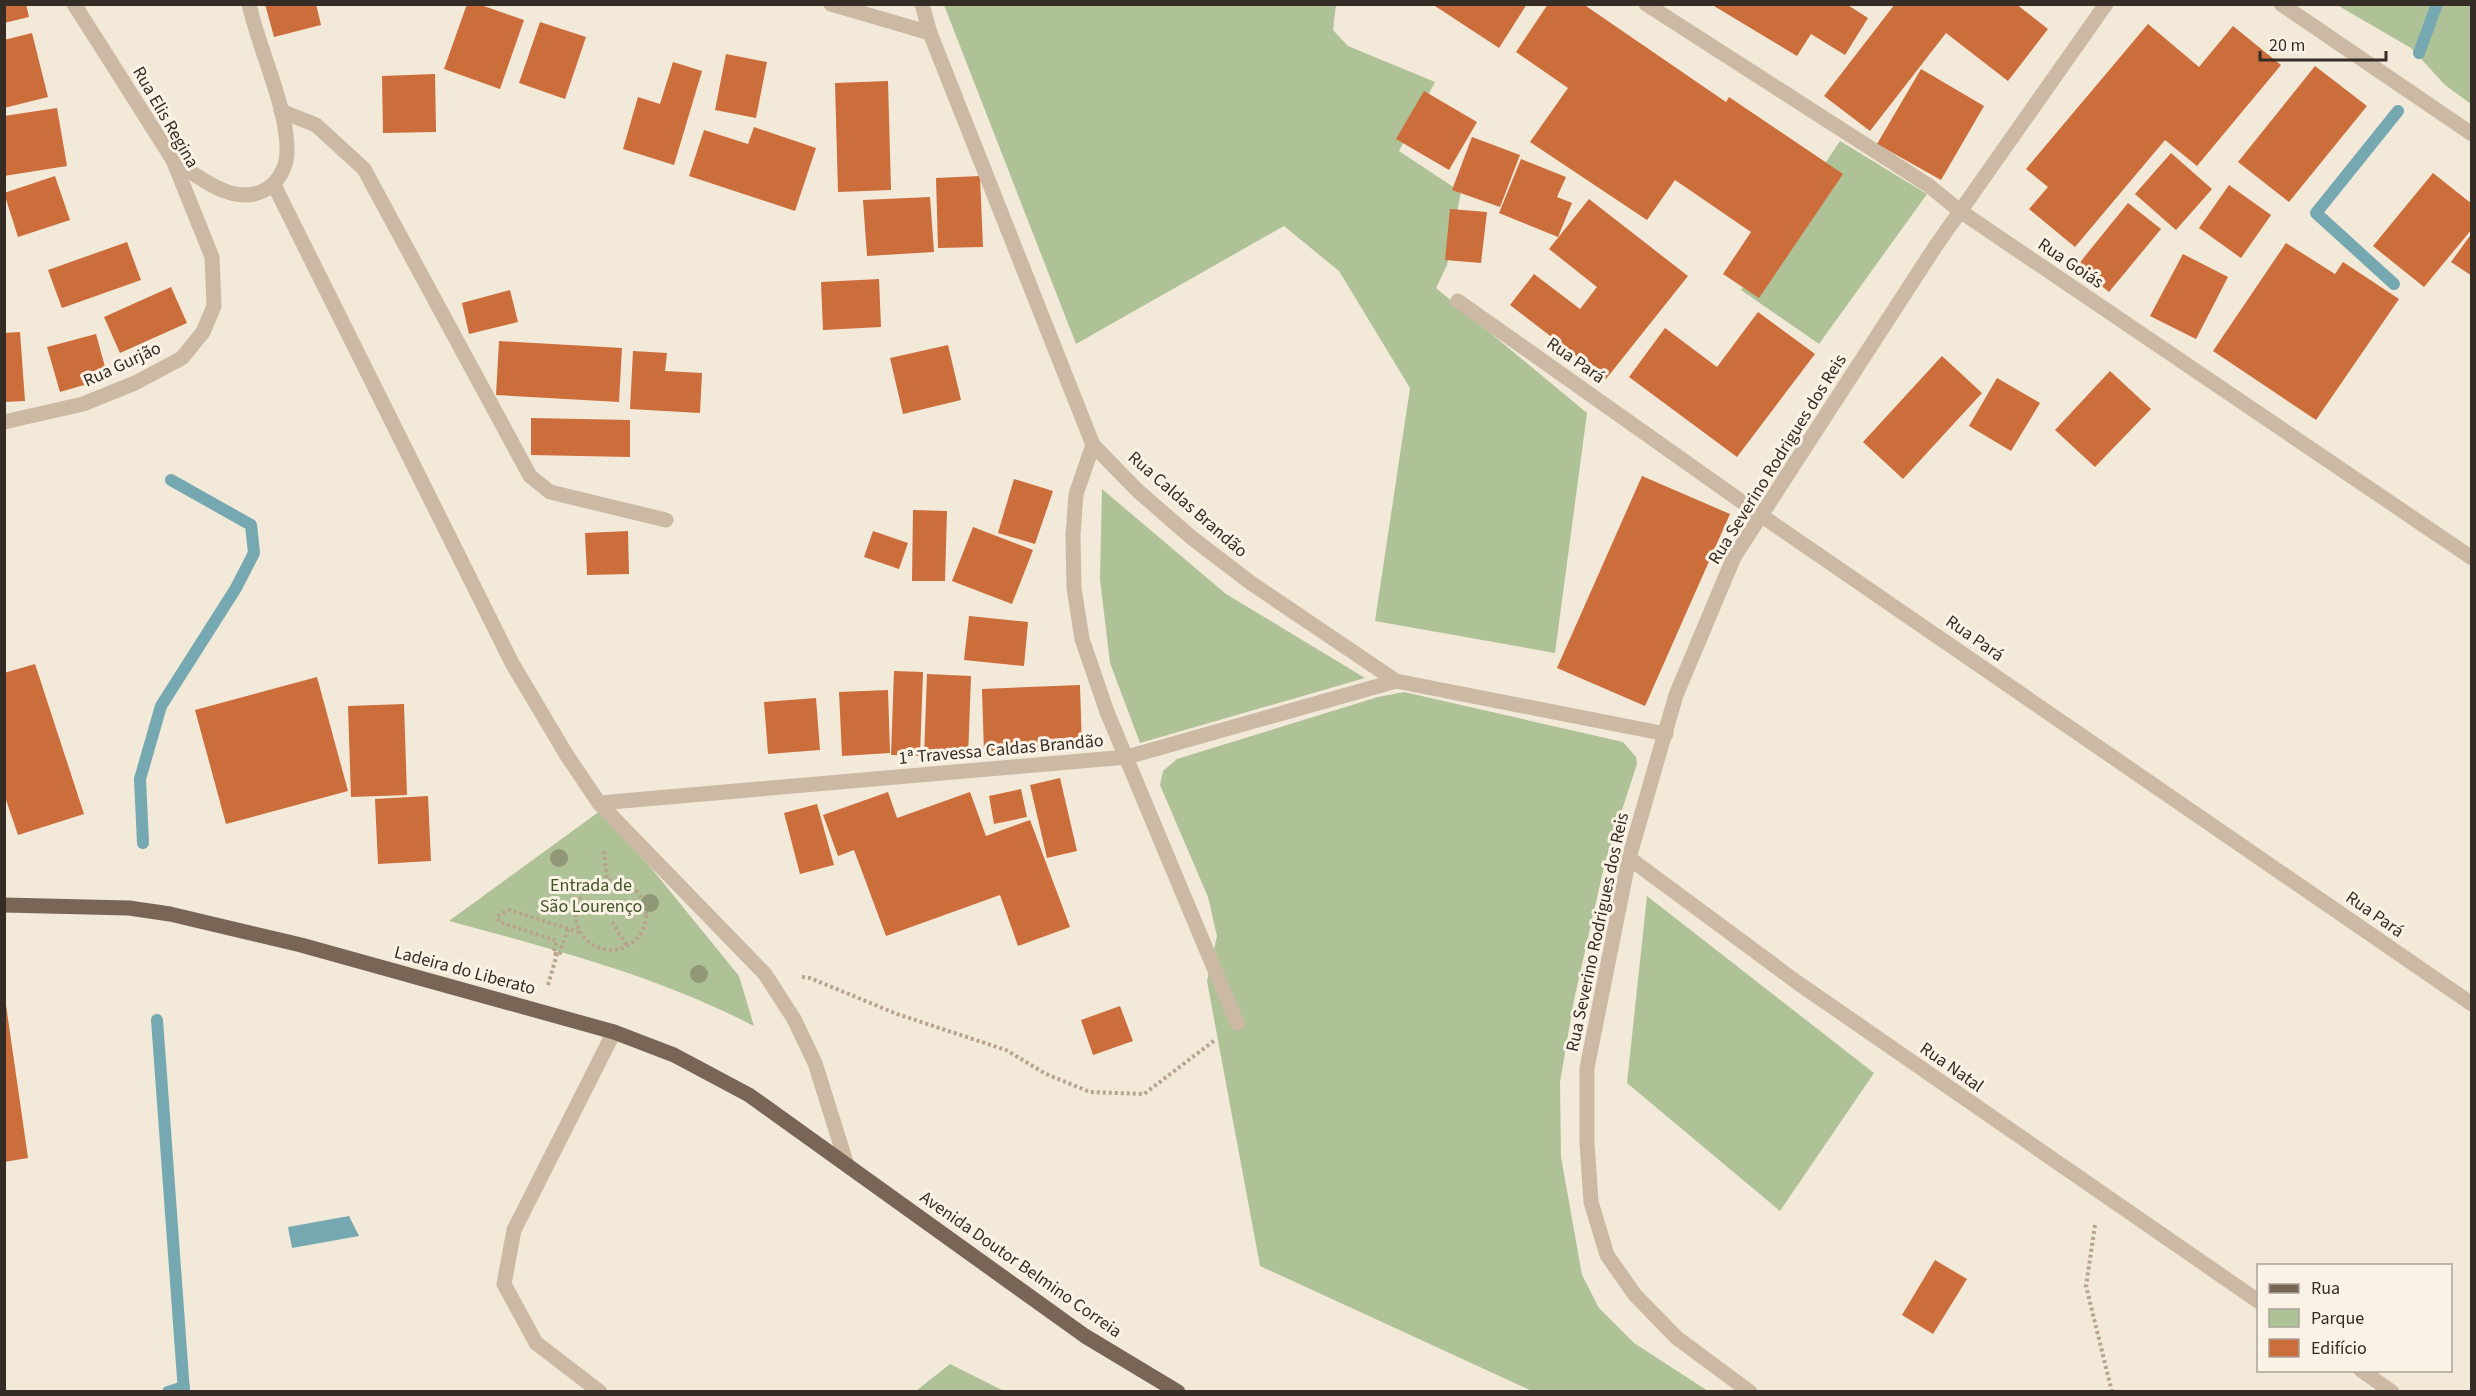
<svg xmlns="http://www.w3.org/2000/svg" width="2476" height="1396" font-family="'Source Sans 3',sans-serif">
  <style>
    .green { fill: #afc297 }
    .water { fill: #75a8b1 }
    .lines { fill: none; stroke-linecap: round; stroke-linejoin: round }
    .stream { stroke: #75a8b1; stroke-width: 12 }
    .building { fill: #cc6d3c }
    .path { stroke: #b7a38e; stroke-width: 4; stroke-dasharray: 3 3; stroke-linecap: butt }
    .minor { stroke: #cbb9a3; stroke-width: 15 }
    .major { stroke: #786556; stroke-width: 15 }
    .tree { fill: #909877 }
    .labels { text-anchor: middle; stroke-width: 6; stroke-linejoin: round; paint-order: stroke }
    .street-label { font-size: 18px; fill: #352c26; stroke: #faf2e4 }
    .park-label { font-size: 18px; fill: #405528; stroke: #faf2e4 }
  </style>
  <rect width="100%" height="100%" fill="#f2e9d8"/>
  <g class="green">
    <path d="M944 5H1336L1333 30 1348 46 1435 82 1399 151 1461 192 1447 265 1436 288 1587 413 1555 653 1375 621 1410 388 1339 271 1284 226 1076 344Z"/>
    <path d="M2337 5H2471V104L2445 85 2411 48Z"/>
    <path d="M1840 141 1927 194 1819 344 1741 290Z"/>
    <path d="M1102 489 1226 594 1365 678 1140 743 1110 663 1100 579Z"/>
    <path d="M1404 692 1623 742 1636 757 1637 764 1605 862 1574 1000 1560 1082 1561 1157 1582 1275 1599 1308 1634 1343 1708 1391H1532L1260 1266 1207 981 1217 936 1208 897 1160 785 1163 771 1177 759 1378 697Z"/>
    <path d="M600 811 652 869 739 976 754 1026C658 976 553 949 449 921Z"/>
    <path d="M1647 896 1874 1073 1780 1211 1627 1083Z"/>
    <path d="M950 1364 1004 1391H916Z"/>
  </g>
  <path class="water" d="M349 1216 359 1236 292 1248 288 1227Z"/>
  <g class="lines">
    <g class="stream">
      <path d="M2419 53 2437 4"/>
      <path d="M2394 284 2316 213 2398 111"/>
      <path d="M143 843 140 779 161 706 236 588 254 553 251 525 171 480"/>
      <path d="M157 1020 184 1392"/>
      <path d="M168 1392 184 1387"/>
    </g>
  </g>
  <g class="building">
    <path d="M4 4H26L29 17 4 23Z"/>
    <path d="M265 4H316L321 25 274 37Z"/>
    <path d="M467 4H478L524 20 500 89 444 69Z"/>
    <path d="M1432 4H1527L1499 48Z"/>
    <path d="M1548 4H1583L1726 102 1729 97 1843 174 1759 298 1723 274 1751 232 1675 180 1647 220 1530 142 1568 88 1516 52Z"/>
    <path d="M1715 4H1846L1868 18 1845 55 1811 34 1797 56 1714 6Z"/>
    <path d="M1895 4H2016L2048 29 2008 81 1946 33 1870 131 1824 96Z"/>
    <path d="M540 22 586 37 565 99 519 83Z"/>
    <path d="M2148 24 2199 67 2233 26 2281 65 2197 166 2165 140 2075 247 2029 209 2048 187 2026 169Z"/>
    <path d="M32 33 48 97 4 108V40Z"/>
    <path d="M726 54 767 62 756 118 715 110Z"/>
    <path d="M673 62 702 71 674 165 623 149 638 97 660 104Z"/>
    <path d="M2315 66 2367 106 2289 202 2238 162Z"/>
    <path d="M1921 69 1984 106 1941 180 1877 144Z"/>
    <path d="M435 74 436 132 383 133 382 76Z"/>
    <path d="M888 81 891 190 838 192 835 83Z"/>
    <path d="M1424 91 1477 122 1449 170 1396 139Z"/>
    <path d="M57 108 67 166 4 176V116Z"/>
    <path d="M754 127 816 148 795 211 689 176 704 130 748 144Z"/>
    <path d="M1472 137 1520 155 1500 207 1452 190Z"/>
    <path d="M2171 153 2212 189 2176 230 2135 194Z"/>
    <path d="M1521 159 1566 177 1557 197 1572 203 1558 237 1499 213Z"/>
    <path d="M2433 173 2472 204V229L2424 287 2373 246Z"/>
    <path d="M55 176 70 220 18 237 4 193Z"/>
    <path d="M980 176 983 247 938 248 936 178Z"/>
    <path d="M2229 185 2271 215 2241 258 2199 228Z"/>
    <path d="M930 197 934 252 867 256 863 200Z"/>
    <path d="M1589 199 1688 276 1606 379 1510 305 1534 274 1580 309 1597 287 1549 249Z"/>
    <path d="M2128 203 2161 229 2109 292 2077 266Z"/>
    <path d="M1450 209 1487 212 1481 263 1445 260Z"/>
    <path d="M2472 233V276L2451 262Z"/>
    <path d="M127 242 141 280 62 308 48 270Z"/>
    <path d="M2286 243 2335 274 2343 262 2399 299 2316 420 2213 351Z"/>
    <path d="M2183 254 2228 277 2196 339 2150 316Z"/>
    <path d="M879 279 881 327 823 330 821 282Z"/>
    <path d="M171 287 187 323 120 353 104 317Z"/>
    <path d="M510 290 518 322 469 334 462 303Z"/>
    <path d="M1758 312 1815 354 1737 457 1629 377 1665 328 1717 367Z"/>
    <path d="M20 332 25 401 4 402V333Z"/>
    <path d="M96 334 108 378 60 392 47 347Z"/>
    <path d="M499 341 622 348 619 402 496 395Z"/>
    <path d="M948 345 961 400 903 414 890 358Z"/>
    <path d="M633 351 667 353 665 371 702 373 700 413 630 409Z"/>
    <path d="M1942 356 1982 393 1903 479 1863 442Z"/>
    <path d="M2110 371 2151 409 2095 467 2055 430Z"/>
    <path d="M1997 378 2040 403 2011 451 1969 426Z"/>
    <path d="M531 418 630 420V457L531 455Z"/>
    <path d="M1642 476 1730 514 1645 706 1557 668Z"/>
    <path d="M1014 479 1053 491 1035 544 998 533Z"/>
    <path d="M913 510 947 511 945 581H912Z"/>
    <path d="M973 527 1033 550 1012 604 952 581Z"/>
    <path d="M628 531 629 574 587 575 585 533Z"/>
    <path d="M873 531 908 543 899 569 864 557Z"/>
    <path d="M969 616 1028 622 1024 666 964 660Z"/>
    <path d="M35 664 84 814 18 835 4 794V673Z"/>
    <path d="M894 671 923 672 920 756 891 755Z"/>
    <path d="M927 674 971 676 968 758 924 757Z"/>
    <path d="M317 677 348 791 226 824 195 710Z"/>
    <path d="M1080 685 1082 750 984 754 982 689Z"/>
    <path d="M888 690 890 753 842 756 839 692Z"/>
    <path d="M816 698 820 750 768 754 764 702Z"/>
    <path d="M404 704 407 795 351 797 348 706Z"/>
    <path d="M1060 778 1077 851 1047 858 1030 785Z"/>
    <path d="M1021 789 1027 817 994 824 989 796Z"/>
    <path d="M888 792 897 818 970 792 986 836 1030 820 1070 927 1018 946 1000 895 886 936 854 850 838 856 823 815Z"/>
    <path d="M428 796 431 861 378 864 375 799Z"/>
    <path d="M817 804 834 865 800 874 784 813Z"/>
    <path d="M4 991 28 1158 4 1162Z"/>
    <path d="M1120 1006 1133 1041 1093 1055 1081 1020Z"/>
    <path d="M1935 1260 1967 1279 1933 1334 1902 1315Z"/>
  </g>
  <g class="lines">
    <g class="path">
      <path d="M604 851 607 880"/>
      <circle cx="611" cy="915" r="35"/>
      <path d="M612 922 627 946"/>
      <path d="M568 929 559 955 553 953 557 941 499 922 497 916 510 910 581 933"/>
      <path d="M802 977 810 978 897 1014 1006 1050 1046 1074 1090 1092 1144 1094 1215 1040"/>
      <path d="M548 985 557 954"/>
      <path d="M2095 1225 2086 1286 2112 1392"/>
    </g>
    <g class="minor">
      <path d="M831 4 930 33 1093 445 1138 491 1192 538 1251 583 1396 681 1666 734"/>
      <path d="M922 4 930 33"/>
      <path d="M1646 4 1928 185 1960 211 2472 558"/>
      <path d="M2281 4 2472 134"/>
      <path d="M281 111 316 125 364 169 530 476 550 492 666 520"/>
      <path d="M173 160C198 176 233 207 265 190 278 183 287 167 287 152 288 108 259 50 249 4"/>
      <path d="M274 185 512 663 566 754 599 803 765 974 794 1019 815 1063 846 1162"/>
      <path d="M1458 301 1762 516 2472 1004"/>
      <path d="M4 422 83 404 135 383 182 358 203 332 214 306 212 257 173 160 74 4"/>
      <path d="M1093 445 1076 494 1073 535 1074 588 1082 639 1107 712 1237 1023"/>
      <path d="M599 803 1127 757 1396 681"/>
      <path d="M1629 858 1798 983 2258 1301"/>
      <path d="M2361 1370 2392 1392"/>
      <path d="M600 1392 536 1343 504 1284 514 1230 614 1032"/>
      <path d="M1750 1392 1677 1338 1635 1295 1607 1255 1591 1202 1587 1143V1068L1629 858 1676 695 1734 557 1935 247 2106 4"/>
    </g>
    <path class="major" d="M4 905 129 908 170 914 301 945 614 1032 674 1055 749 1095 1085 1336 1178 1392"/>
  </g>
  <g class="tree">
    <circle cx="559" cy="858" r="9"/>
    <circle cx="650" cy="903" r="9"/>
    <circle cx="699" cy="974" r="9"/>
  </g>
  <g class="labels">
    <g class="street-label">
      <text transform="translate(166 117) rotate(60)" y="6">Rua Elis Regina</text>
      <text transform="translate(2071 263) rotate(34)" y="6">Rua Goiás</text>
      <text transform="translate(1576 360) rotate(35)" y="6">Rua Pará</text>
      <text transform="translate(122 364) rotate(-25)" y="6">Rua Gurjão</text>
      <text transform="translate(1777 459) rotate(-58)" y="6">Rua Severino Rodrigues dos Reis</text>
      <text transform="translate(1188 504) rotate(41)" y="6">Rua Caldas Brandão</text>
      <text transform="translate(1975 638) rotate(35)" y="6">Rua Pará</text>
      <text transform="translate(1001 749) rotate(-5)" y="6">1ª Travessa Caldas Brandão</text>
      <text transform="translate(2375 914) rotate(35)" y="6">Rua Pará</text>
      <text transform="translate(1597 932) rotate(-78)" y="6">Rua Severino Rodrigues dos Reis</text>
      <text transform="translate(465 970) rotate(15)" y="6">Ladeira do Liberato</text>
      <text transform="translate(1952 1067) rotate(35)" y="6">Rua Natal</text>
      <text transform="translate(1021 1264) rotate(35)" y="6">Avenida Doutor Belmino Correia</text>
    </g>
    <g class="park-label">
      <text x="591" y="891">Entrada de<tspan x="591" dy="21">São Lourenço</tspan></text>
    </g>
  </g>
  <rect width="2476" height="1396" fill="none" stroke="#352c26" stroke-width="12"/>
  <rect x="2257" y="1264" width="195" height="108" fill="#faf2e4" stroke="#aba398" stroke-width="1.5"/>
  <rect x="2269" y="1284" width="30" height="9" fill="#786556" stroke="#aba398" stroke-width="1.5"/>
  <text x="2311" y="1294" font-size="18" fill="#352c26">Rua</text>
  <rect x="2269" y="1309" width="30" height="18" fill="#afc297" stroke="#aba398" stroke-width="1.5"/>
  <text x="2311" y="1324" font-size="18" fill="#352c26">Parque</text>
  <rect x="2269" y="1339" width="30" height="18" fill="#cc6d3c" stroke="#aba398" stroke-width="1.5"/>
  <text x="2311" y="1354" font-size="18" fill="#352c26">Edifício</text>
  <path d="M2260 51v9h126v-9" fill="none" stroke="#352c26" stroke-width="3"/>
  <text x="2269" y="51" font-size="18" fill="#352c26" stroke="#faf2e4" stroke-width="4.5" paint-order="stroke">20 m</text>
</svg>
